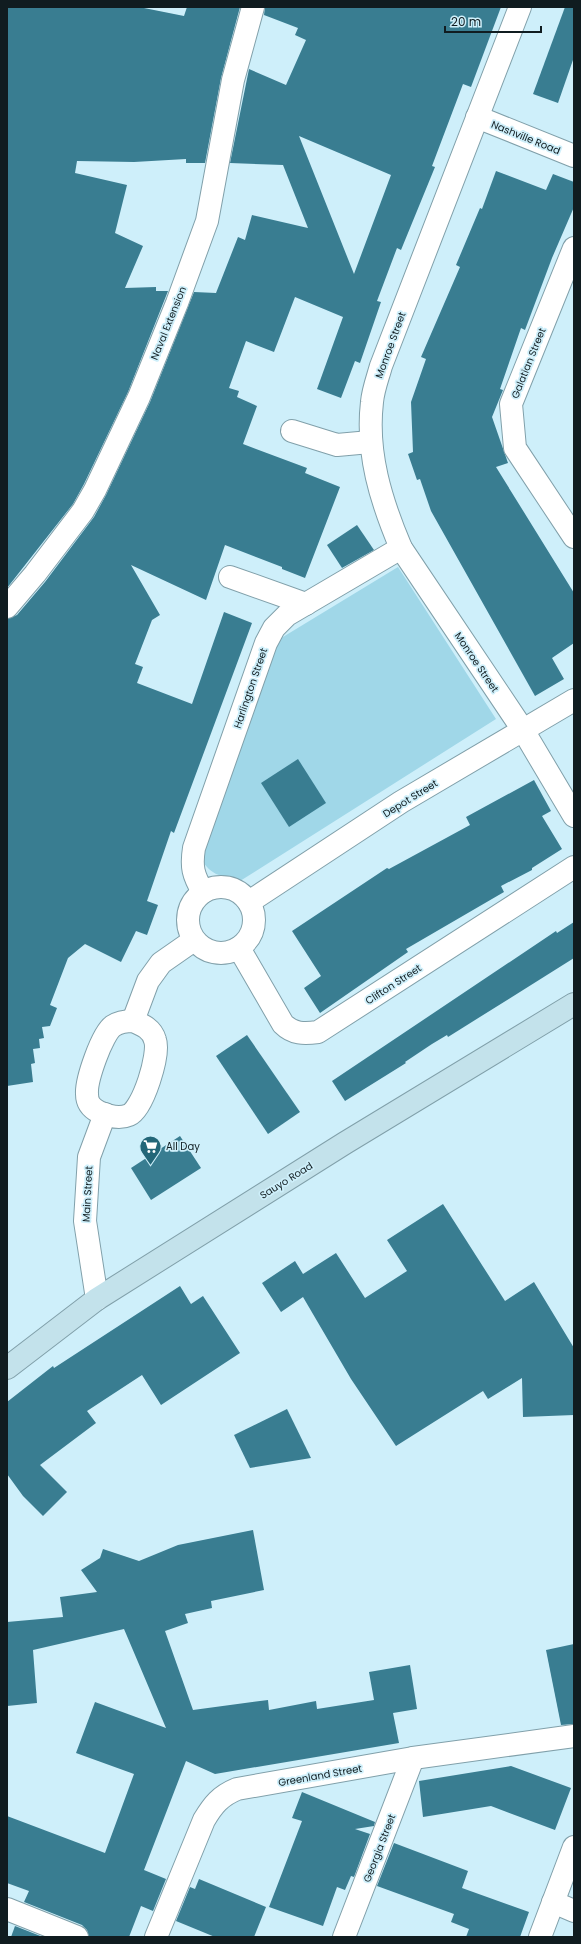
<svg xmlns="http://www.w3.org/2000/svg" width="581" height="1944" font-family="Poppins,sans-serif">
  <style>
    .green { fill: #a0d7e8 }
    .building { fill: #397d91; fill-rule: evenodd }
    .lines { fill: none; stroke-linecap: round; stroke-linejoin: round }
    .minor-casing { stroke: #81a0aa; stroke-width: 24 }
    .secondary-casing { stroke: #81a0aa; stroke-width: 24 }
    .minor { stroke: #fff; stroke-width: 22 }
    .secondary { stroke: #c3e2eb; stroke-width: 22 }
    .labels { text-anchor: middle; stroke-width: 3.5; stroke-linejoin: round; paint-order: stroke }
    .street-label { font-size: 10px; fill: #101c20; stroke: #ceeffa }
    .poi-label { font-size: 10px; fill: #101c20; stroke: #ceeffa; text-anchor: start }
  </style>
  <rect width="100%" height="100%" fill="#ceeffa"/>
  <path class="green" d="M398 567 496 719 240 881C220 876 209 875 199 855L278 640Z"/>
  <g class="building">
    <path d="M7 7H139L184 16 187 7H240L221 78 205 163H186V159L134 162 77 161 75 173 127 185 115 233 143 246 125 288 156 287V291H168L128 392 84 484 73 504 7 588Z"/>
    <path d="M265 7H501L471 87 463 84 432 166 435 167 401 250 397 248 377 301 381 302 360 363 355 361 341 398 317 389 343 317 295 297 274 352 246 341 229 388 239 391 237 397 257 406 243 444 307 468 305 473 340 487 305 578 282 569V567L225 545 206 600 131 565 160 615 152 620 135 664 143 667 137 683 192 704 224 612 252 623 174 833 171 831 147 901 158 905 147 935 136 931 121 962 85 944 68 958 50 1005 57 1008 50 1026 42 1027 44 1038 39 1039 40 1048 33 1049 35 1063 31 1064 33 1082 7 1086V619L17 615 45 582 94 517 106 495 150 402 194 292 216 293 238 237 245 240 252 215 308 228 283 165 230 163 249 69 286 85 306 40 295 35 298 28 264 15ZM299 136 391 175 354 274Z"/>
    <path d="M565 7H574V57L558 103 533 94Z"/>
    <path d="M496 171 546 190 553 174 574 182V207L552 258 525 330 521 328 500 389 503 390 492 417 508 463 496 467 574 593V643L552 658 564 679 535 696 431 511 420 479 417 480 408 454 413 452 411 402 426 359 421 357 460 267 456 265 480 208 482 209Z"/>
    <path d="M357 525 374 550 342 568 327 545Z"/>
    <path d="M298 759 326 803 289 827 261 783Z"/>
    <path d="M534 780 551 811 542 816 562 849 532 868V870L501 886 504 892 406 949 408 952 320 1013 304 988 321 976 292 931 387 868 389 869 470 825 466 817Z"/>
    <path d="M574 922V958L448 1037 447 1035 432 1044 405 1062 406 1063 345 1101 332 1081 556 931 557 933Z"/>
    <path d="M247 1035 300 1112 268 1134 216 1056Z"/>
    <path d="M180 1136 201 1168 151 1200 131 1168Z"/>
    <path d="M443 1204 505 1301 534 1282 574 1348V1415L523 1417 522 1378 488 1399 483 1391 396 1446 351 1379 303 1297 281 1312 262 1283 295 1261 303 1274 336 1253 365 1298 407 1271 387 1240Z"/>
    <path d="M180 1286 191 1304 203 1296 240 1353 161 1405 142 1375 87 1411 96 1423 40 1465 67 1492 43 1516 23 1496 7 1474V1402L53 1366 54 1368Z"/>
    <path d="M287 1409 311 1458 250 1468 234 1435Z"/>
    <path d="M253 1530 264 1590 211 1601 212 1608 185 1614 188 1623 165 1631 193 1710 268 1700 269 1710 316 1701 317 1709 374 1700 369 1672 410 1665 417 1709 393 1713 399 1743 215 1774 186 1761 144 1870 166 1879 153 1911 141 1906 129 1937H89L87 1930 82 1925 24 1902 29 1891 7 1883V1816L105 1853 134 1774 76 1753 95 1702 166 1728 124 1629 33 1650 37 1703 7 1706V1622L63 1617 60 1597 97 1592 81 1570 100 1558 103 1549 139 1561 178 1545Z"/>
    <path d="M574 1644V1724L561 1725 546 1650Z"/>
    <path d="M511 1766 571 1788 555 1830 491 1806 423 1817 419 1781Z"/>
    <path d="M302 1792 375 1822 374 1826 355 1829 370 1834 354 1877 351 1876 345 1890 337 1887 323 1926 269 1907 302 1821 292 1818Z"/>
    <path d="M394 1843 468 1871 462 1888 529 1912 520 1937H466L469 1929 451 1922 454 1914 377 1886Z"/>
    <path d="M199 1879 266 1907 254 1937H215L176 1921 190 1887 195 1889Z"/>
    <path d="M15 1926 43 1937H11Z"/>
  </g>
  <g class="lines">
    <defs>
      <g id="minor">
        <path d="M520 7 381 366C378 377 373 390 372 402 366 453 381 501 401 548L523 730 574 816"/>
        <path d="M477 117 574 156"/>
        <path d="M574 248 511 404 515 448 574 537"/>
        <path d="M292 431 337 445 370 442"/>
        <path d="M230 577 306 604"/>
        <path d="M7 607 35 574 83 511 95 490 139 397 177 303 207 221 233 80 253 7"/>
        <circle cx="221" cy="920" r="33"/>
        <path d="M203 892C193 875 191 867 194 848L266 643 274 628 287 615 401 548"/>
        <path d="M249 902 401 802 574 700"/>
        <path d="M239 948 283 1024C293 1034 304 1034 318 1032L574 867"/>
        <path d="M133 1021C143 1025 152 1029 155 1040 160 1054 143 1109 129 1115 120 1119 108 1116 99 1112 91 1108 87 1103 87 1094 86 1080 102 1034 113 1026 119 1022 126 1021 133 1021Z"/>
        <path d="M133 1021 148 981 161 963 194 940"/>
        <path d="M97 1299 85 1221 89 1157 105 1114"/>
        <path d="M553 1902 574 1911"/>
        <path d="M7 1909 77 1937"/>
        <path d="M156 1937 204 1820C213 1805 220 1796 237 1789L413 1758 574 1736"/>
        <path d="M344 1937 413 1758"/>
        <path d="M540 1937 574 1847"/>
      </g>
      <path id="secondary" d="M7 1368 97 1299 345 1143 574 1004"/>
    </defs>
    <use href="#minor" class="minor-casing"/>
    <use href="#secondary" class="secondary-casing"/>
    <use href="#minor" class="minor"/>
    <use href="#secondary" class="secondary"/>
  </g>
  <defs>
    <symbol id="supermarket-pin" viewBox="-11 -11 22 30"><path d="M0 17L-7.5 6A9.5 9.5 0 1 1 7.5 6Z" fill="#236678" stroke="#ceeffa"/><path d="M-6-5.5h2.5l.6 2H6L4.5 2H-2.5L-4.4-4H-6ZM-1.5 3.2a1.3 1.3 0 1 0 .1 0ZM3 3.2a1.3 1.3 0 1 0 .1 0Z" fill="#fff"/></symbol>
  </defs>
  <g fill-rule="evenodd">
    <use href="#supermarket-pin" x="138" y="1134" width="25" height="34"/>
  </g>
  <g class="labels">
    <g class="street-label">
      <text transform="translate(526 137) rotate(22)" y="4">Nashville Road</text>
      <text transform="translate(168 323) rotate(-68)" y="4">Naval Extension</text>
      <text transform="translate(390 345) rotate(-70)" y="4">Monroe Street</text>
      <text transform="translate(528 363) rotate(-68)" y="4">Galatian Street</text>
      <text transform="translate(477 662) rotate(56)" y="4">Monroe Street</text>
      <text transform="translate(250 688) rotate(-71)" y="4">Harlington Street</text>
      <text transform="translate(410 798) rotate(-32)" y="4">Depot Street</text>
      <text transform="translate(393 984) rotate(-33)" y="4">Clifton Street</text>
      <text transform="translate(286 1180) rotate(-32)" y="4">Sauyo Road</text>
      <text transform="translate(87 1194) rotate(-87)" y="4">Main Street</text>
      <text transform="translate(320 1775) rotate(-10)" y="4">Greenland Street</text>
      <text transform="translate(379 1848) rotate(-69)" y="4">Georgia Street</text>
    </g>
    <g class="poi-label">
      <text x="166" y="1150">All Day</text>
    </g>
  </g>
  <rect width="581" height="1944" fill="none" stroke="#101c20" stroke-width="16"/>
  <path d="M445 26v6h96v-6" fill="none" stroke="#101c20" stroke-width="2"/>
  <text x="451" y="26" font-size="12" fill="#101c20" stroke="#ceeffa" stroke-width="3" paint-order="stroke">20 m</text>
</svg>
